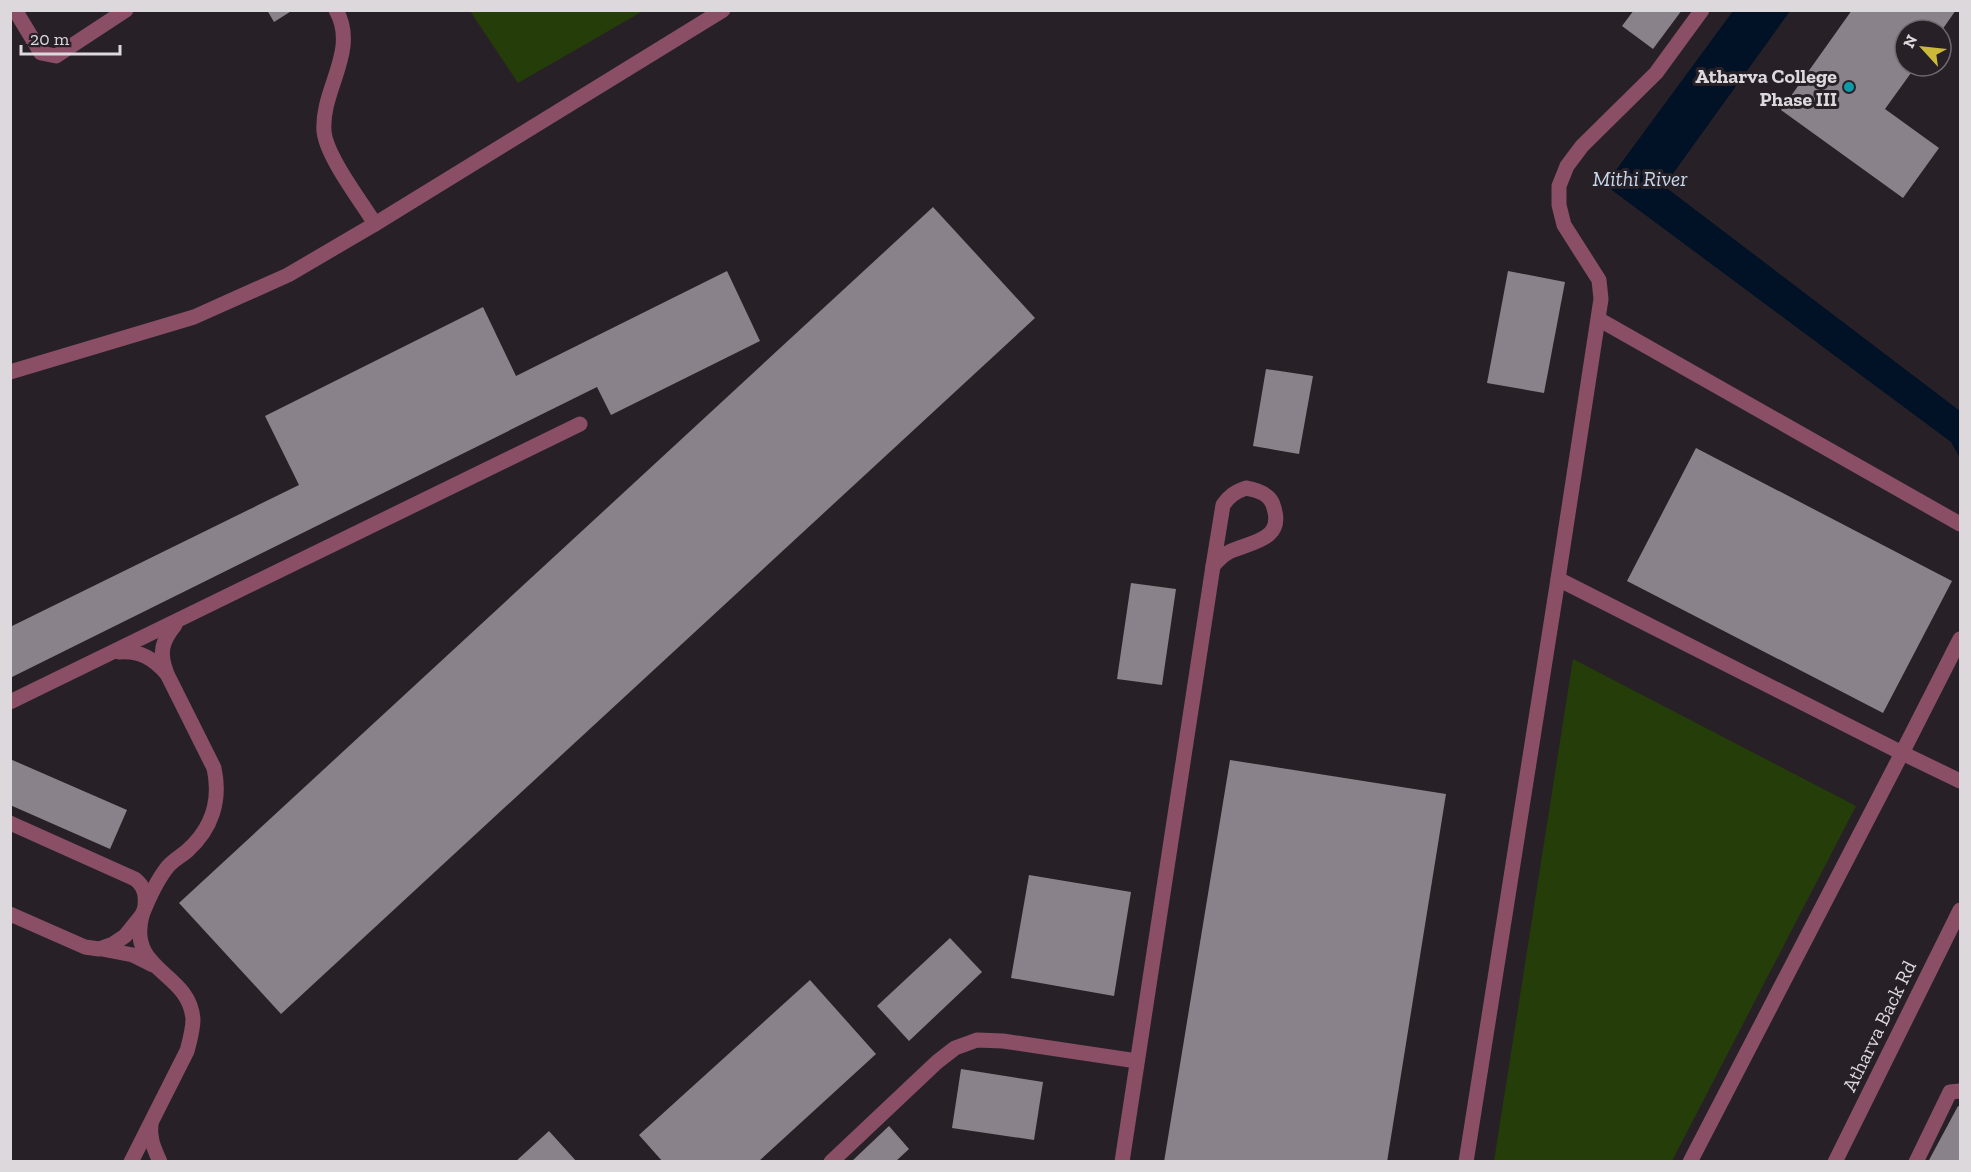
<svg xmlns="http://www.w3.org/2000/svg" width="1971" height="1172" font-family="'Zilla Slab',serif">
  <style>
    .green { fill: #253d08 }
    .water { fill: #011126 }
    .building { fill: #8a828a }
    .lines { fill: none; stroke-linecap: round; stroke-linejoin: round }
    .lane { stroke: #8a4f65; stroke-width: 15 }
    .street { stroke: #8a4f65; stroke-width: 15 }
    .culture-dot { fill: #0f9aa8; stroke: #272127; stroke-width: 2 }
    .labels { text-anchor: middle; stroke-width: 6; stroke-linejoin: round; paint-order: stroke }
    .poi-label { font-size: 20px; font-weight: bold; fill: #dcd8dc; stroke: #272127; text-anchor: end }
    .street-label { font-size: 20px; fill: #dcd8dc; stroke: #272127 }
    .water-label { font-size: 21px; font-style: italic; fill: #c8d8eb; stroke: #272127 }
  </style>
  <rect width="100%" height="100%" fill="#272127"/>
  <g class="green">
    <path d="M470 11H643L518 83Z"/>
    <path d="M1573 659 1856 806 1672 1161H1494Z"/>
  </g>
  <path class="water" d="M1733 11H1790L1664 186 1960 411V458L1951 442 1605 185Z"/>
  <g class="building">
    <path d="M267 10H293L274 22Z"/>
    <path d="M1634 10H1682L1653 49 1622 26Z"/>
    <path d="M1852 10H1956L1942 30H1905V66H1916L1885 109 1939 148 1903 198 1781 110Z"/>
    <path d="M933 207 1035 318 281 1014 179 903Z"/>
    <path d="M727 271 760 341 611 415 597 387 10 678V627L299 485 265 416 483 307 516 376Z"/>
    <path d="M1508 271 1565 282 1544 393 1487 383Z"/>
    <path d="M1266 369 1313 376 1299 454 1253 446Z"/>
    <path d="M1696 448 1952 581 1883 713 1627 581Z"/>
    <path d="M1131 583 1176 589 1162 685 1117 679Z"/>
    <path d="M10 759 127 810 110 849 10 805Z"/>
    <path d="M1230 760 1446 794 1387 1162H1164Z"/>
    <path d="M1029 875 1131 892 1114 996 1011 978Z"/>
    <path d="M950 938 982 972 909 1041 877 1006Z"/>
    <path d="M810 980 876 1054 758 1162H663L639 1135Z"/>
    <path d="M961 1069 1043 1082 1034 1140 952 1128Z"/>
    <path d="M1958 1106 1960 1107V1162H1928Z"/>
    <path d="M889 1126 909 1149 895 1162H851Z"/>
    <path d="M549 1131 577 1162H515Z"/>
  </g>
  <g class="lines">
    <g class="lane">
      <path d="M336 10C359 51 321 89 324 131 326 156 361 201 375 224"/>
      <path d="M1600 320 1960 524"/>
      <path d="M10 372 194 317 288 275 375 224 723 10"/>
      <path d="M1246 488C1258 490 1271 494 1274 508 1284 540 1251 542 1231 551 1224 554 1218 560 1213 566L1223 505C1229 496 1235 492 1246 488Z"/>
      <path d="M1558 579 1601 299 1599 280 1564 225 1559 205V186L1567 166 1582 146 1656 73 1702 10"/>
      <path d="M1960 639 1902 753 1960 781"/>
      <path d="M119 652C140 650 154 659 167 674L214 768C221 800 212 829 187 851 180 857 171 861 166 869 156 882 148 900 142 915"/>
      <path d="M166 671C159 652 162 641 175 625"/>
      <path d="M10 702 580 424"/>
      <path d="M10 823 135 879C145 887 146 895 145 907"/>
      <path d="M10 914 85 947 99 949 113 944 125 936 142 915C127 972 189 971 193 1019 193 1030 190 1040 187 1051L131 1162"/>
      <path d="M102 949 133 955 153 965"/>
      <path d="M151 1124C149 1138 154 1148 160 1162"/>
      <path d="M831 1162 937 1062 955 1048 977 1040 1003 1041 1137 1061"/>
      <path d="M1122 1162 1213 566"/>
      <path d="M1466 1162 1558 579 1902 753 1690 1162"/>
    </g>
    <g class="street">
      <path d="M15 10 41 53 56 56 126 10"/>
      <path d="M1835 1162 1960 910"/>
      <path d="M1916 1162 1950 1092 1960 1091"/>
    </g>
  </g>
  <circle class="culture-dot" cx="1849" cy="87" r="6"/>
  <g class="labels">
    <g class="poi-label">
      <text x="1837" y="83">Atharva College<tspan x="1837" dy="23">Phase III</tspan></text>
    </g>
    <g class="street-label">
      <text transform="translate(1879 1026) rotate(-64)" y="7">Atharva Back Rd</text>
    </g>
    <g class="water-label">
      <text x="1640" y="186">Mithi River</text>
    </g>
  </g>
  <rect width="1971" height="1172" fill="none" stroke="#dcd8dc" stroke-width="24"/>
  <g transform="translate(1923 48) rotate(297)"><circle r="28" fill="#272127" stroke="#6f6a6f" stroke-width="1.5"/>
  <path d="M0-4.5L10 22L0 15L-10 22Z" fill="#ccb939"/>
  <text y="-9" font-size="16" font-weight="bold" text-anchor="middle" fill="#dcd8dc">N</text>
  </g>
  <path d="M21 45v9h99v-9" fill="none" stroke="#dcd8dc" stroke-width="3"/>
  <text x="30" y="45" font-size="18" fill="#dcd8dc" stroke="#272127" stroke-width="4.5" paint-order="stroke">20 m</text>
</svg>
